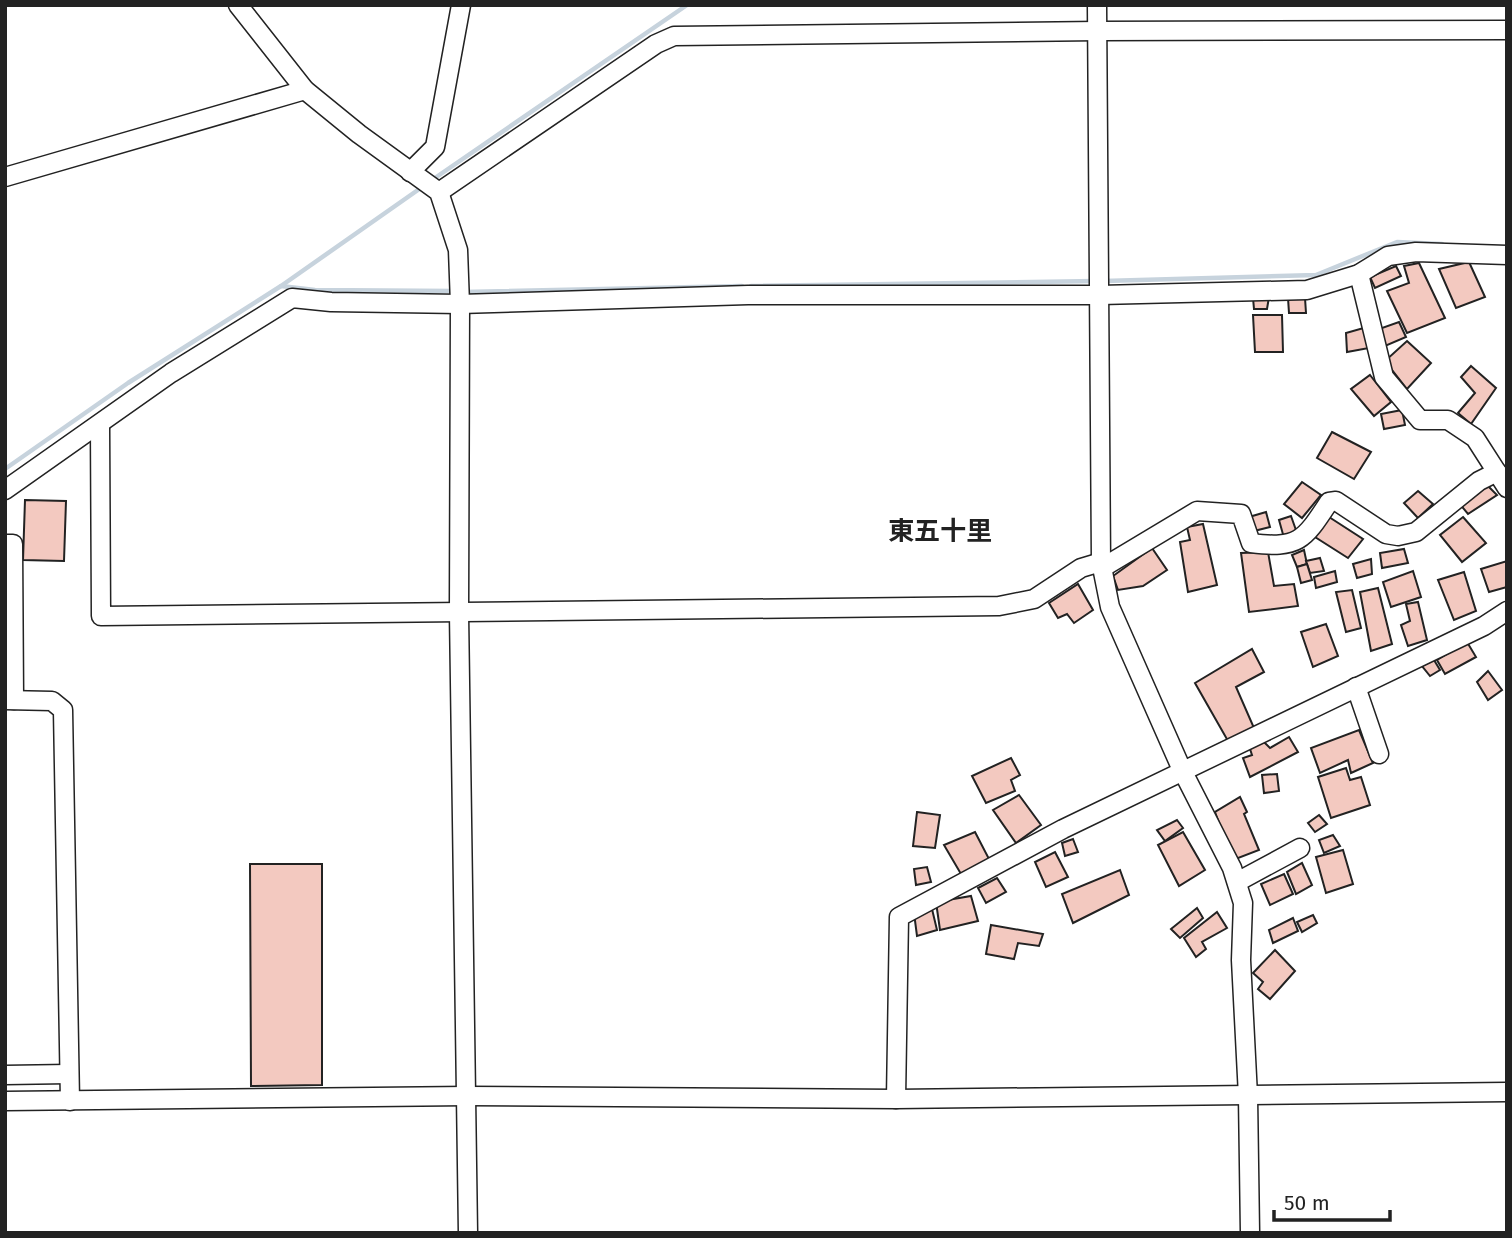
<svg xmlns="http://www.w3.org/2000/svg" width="1512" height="1238" font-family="'Fira Sans','Noto Sans JP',sans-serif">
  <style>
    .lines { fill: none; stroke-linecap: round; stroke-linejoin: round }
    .stream { stroke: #c7d3dd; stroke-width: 4.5 }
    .building { fill: #f3c9c0; stroke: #222; stroke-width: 2 }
    .minor-casing { stroke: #222; stroke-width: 21 }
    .minor { stroke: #fff; stroke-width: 18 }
    .labels { text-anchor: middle; stroke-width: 5; stroke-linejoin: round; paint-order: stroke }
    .neighbourhood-label { font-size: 26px; font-weight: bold; fill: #222; stroke: #fff }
  </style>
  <rect width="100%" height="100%" fill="#fff"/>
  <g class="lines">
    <g class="stream">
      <path d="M432 180 687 5"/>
      <path d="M1104 281 1316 275 1397 242 1442 244"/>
      <path d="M281 286 315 290 455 291"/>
      <path d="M751 286 1096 281"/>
      <path d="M464 292 742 286"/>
      <path d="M5 469 128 383 281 286 425 185"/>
    </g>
  </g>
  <g class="building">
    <path d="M1469 262 1485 297 1456 308 1439 269Z"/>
    <path d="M1419 263 1445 318 1407 333 1387 291 1409 283 1404 266Z"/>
    <path d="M1396 266 1401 276 1375 288 1370 277Z"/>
    <path d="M1269 297 1267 309H1254L1253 298Z"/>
    <path d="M1288 298H1305L1306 313H1289Z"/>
    <path d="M1253 315H1282L1283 352H1255Z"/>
    <path d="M1399 322 1406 337 1385 346 1379 329Z"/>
    <path d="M1367 327 1369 348 1347 352 1346 333Z"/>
    <path d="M1407 341 1431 363 1407 389 1385 361Z"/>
    <path d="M1471 366 1496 388 1471 424 1458 413 1475 393 1461 377Z"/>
    <path d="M1370 375 1391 402 1374 416 1351 389Z"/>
    <path d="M1402 410 1405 425 1384 429 1381 414Z"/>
    <path d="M1332 432 1371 452 1354 479 1317 458Z"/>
    <path d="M1302 482 1321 495 1302 518 1284 504Z"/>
    <path d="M1487 485 1497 495 1468 514 1459 503Z"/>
    <path d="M1418 491 1433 504 1418 518 1404 503Z"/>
    <path d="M25 500 66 501 64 561 23 560Z"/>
    <path d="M1266 512 1270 527 1254 531 1249 517Z"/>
    <path d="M1291 516 1297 533 1284 538 1279 520Z"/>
    <path d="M1329 517 1363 539 1348 558 1315 537Z"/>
    <path d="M1463 517 1486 543 1462 562 1440 535Z"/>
    <path d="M1203 524 1217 585 1188 592 1180 542 1190 540 1187 527Z"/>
    <path d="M1152 548 1167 570 1143 586 1118 590 1113 576Z"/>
    <path d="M1404 549 1408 563 1382 568 1380 553Z"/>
    <path d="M1304 550 1307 564 1297 567 1292 555Z"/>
    <path d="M1268 552 1274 586 1294 584 1298 606 1249 612 1241 553Z"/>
    <path d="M1320 558 1324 571 1310 573 1306 561Z"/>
    <path d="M1371 559 1372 574 1357 578 1353 564Z"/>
    <path d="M1507 561V587L1489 592 1481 569Z"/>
    <path d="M1307 564 1312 580 1301 583 1297 567Z"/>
    <path d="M1335 571 1337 582 1316 588 1314 577Z"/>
    <path d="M1413 571 1421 597 1391 607 1383 582Z"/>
    <path d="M1464 572 1476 611 1454 620 1438 580Z"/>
    <path d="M1078 584 1093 610 1074 623 1067 614 1058 618 1049 603Z"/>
    <path d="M1378 588 1392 644 1371 651 1360 592Z"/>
    <path d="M1352 590 1361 628 1346 632 1336 592Z"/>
    <path d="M1418 602 1427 640 1408 646 1401 625 1410 621 1406 604Z"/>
    <path d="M1326 624 1338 656 1313 667 1301 632Z"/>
    <path d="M1467 642 1476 657 1445 674 1437 660Z"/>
    <path d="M1252 649 1264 672 1236 687 1254 728 1228 741 1195 683Z"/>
    <path d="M1434 660 1440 670 1430 676 1422 666Z"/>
    <path d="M1488 671 1502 690 1488 700 1477 682Z"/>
    <path d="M1359 730 1373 763 1351 773 1348 760 1320 773 1311 748Z"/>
    <path d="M1289 737 1298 752 1250 777 1243 758 1252 755 1250 749 1263 741 1270 748Z"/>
    <path d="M1011 758 1020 775 1011 780 1015 791 986 803 972 776Z"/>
    <path d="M1346 768 1350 780 1361 777 1370 805 1331 818 1318 777Z"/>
    <path d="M1277 774 1279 791 1264 793 1262 775Z"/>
    <path d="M1019 795 1041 825 1016 843 993 810Z"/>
    <path d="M1240 797 1247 812 1244 814 1259 850 1233 860 1215 812Z"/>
    <path d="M917 812 940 815 935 848 913 846Z"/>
    <path d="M1319 815 1327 824 1315 832 1308 823Z"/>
    <path d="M1177 820 1183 828 1165 841 1157 830Z"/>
    <path d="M975 832 989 859 961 874 944 845Z"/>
    <path d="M1183 832 1205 870 1179 886 1158 845Z"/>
    <path d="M1333 835 1340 846 1324 853 1319 840Z"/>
    <path d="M1073 839 1078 852 1065 856 1062 843Z"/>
    <path d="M1343 850 1353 884 1326 893 1316 857Z"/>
    <path d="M1055 852 1068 877 1046 887 1035 862Z"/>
    <path d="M1302 863 1312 885 1296 894 1287 872Z"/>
    <path d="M250 864H322V1085L251 1086Z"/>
    <path d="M927 867 931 882 916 885 914 869Z"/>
    <path d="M1120 870 1129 895 1073 923 1062 894Z"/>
    <path d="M1284 874 1293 894 1270 905 1261 884Z"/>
    <path d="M997 878 1006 892 986 903 978 888Z"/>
    <path d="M971 896 978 921 940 930 936 902Z"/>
    <path d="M1197 908 1203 918 1180 938 1171 929Z"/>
    <path d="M932 909 937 930 917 936 914 913Z"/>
    <path d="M1217 912 1227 928 1202 942 1206 949 1196 957 1184 938Z"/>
    <path d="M1313 915 1317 923 1302 932 1297 922Z"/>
    <path d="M1293 918 1298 931 1273 943 1269 930Z"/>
    <path d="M991 925 1043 934 1039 946 1018 943 1014 959 986 954Z"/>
    <path d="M1275 950 1295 971 1270 999 1258 989 1263 982 1253 973Z"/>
  </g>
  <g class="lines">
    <defs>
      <g id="minor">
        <path d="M238 5 305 90 359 134 439 192 458 250 460 304 459 613 468 1233"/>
        <path d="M1097 5 1101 562 1110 607 1182 770 1232 868 1243 903 1241 960 1248 1096 1250 1233"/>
        <path d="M410 172 435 147 461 5"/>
        <path d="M5 177 305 90"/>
        <path d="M439 192 656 44 674 36 1098 31 1507 30"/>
        <path d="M1359 274 1384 377 1420 420H1448L1475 438 1507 488"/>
        <path d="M100 425 101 616 999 606 1034 599 1081 568 1101 562"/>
        <path d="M5 490 171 373 292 298 331 302 460 304 748 295H1100L1307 290 1359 274 1388 256 1416 252 1507 255"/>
        <path d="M5 544H13L14 700"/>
        <path d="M1102 568 1197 511 1241 514 1251 543C1299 549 1304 540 1329 502L1336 501 1386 534 1398 536 1416 532 1479 481 1497 472"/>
        <path d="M1356 687 1379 754"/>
        <path d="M5 700 52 701 63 710 70 1101"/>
        <path d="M1237 882 1300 848"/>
        <path d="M5 1075 69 1074"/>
        <path d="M896 1099 899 917 1063 829 1484 626 1507 611"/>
        <path d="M5 1101 468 1096 896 1099 1507 1092"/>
      </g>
    </defs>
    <use href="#minor" class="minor-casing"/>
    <use href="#minor" class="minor"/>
  </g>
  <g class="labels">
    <g class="neighbourhood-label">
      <text x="940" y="540">東五十里</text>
    </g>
  </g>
  <rect width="1512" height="1238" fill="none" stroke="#222222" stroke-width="14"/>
  <path d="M1274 1210v10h116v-10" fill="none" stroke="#222222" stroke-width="3.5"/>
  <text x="1284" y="1210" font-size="21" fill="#222222" stroke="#ffffff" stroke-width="5" paint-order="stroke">50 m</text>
</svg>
